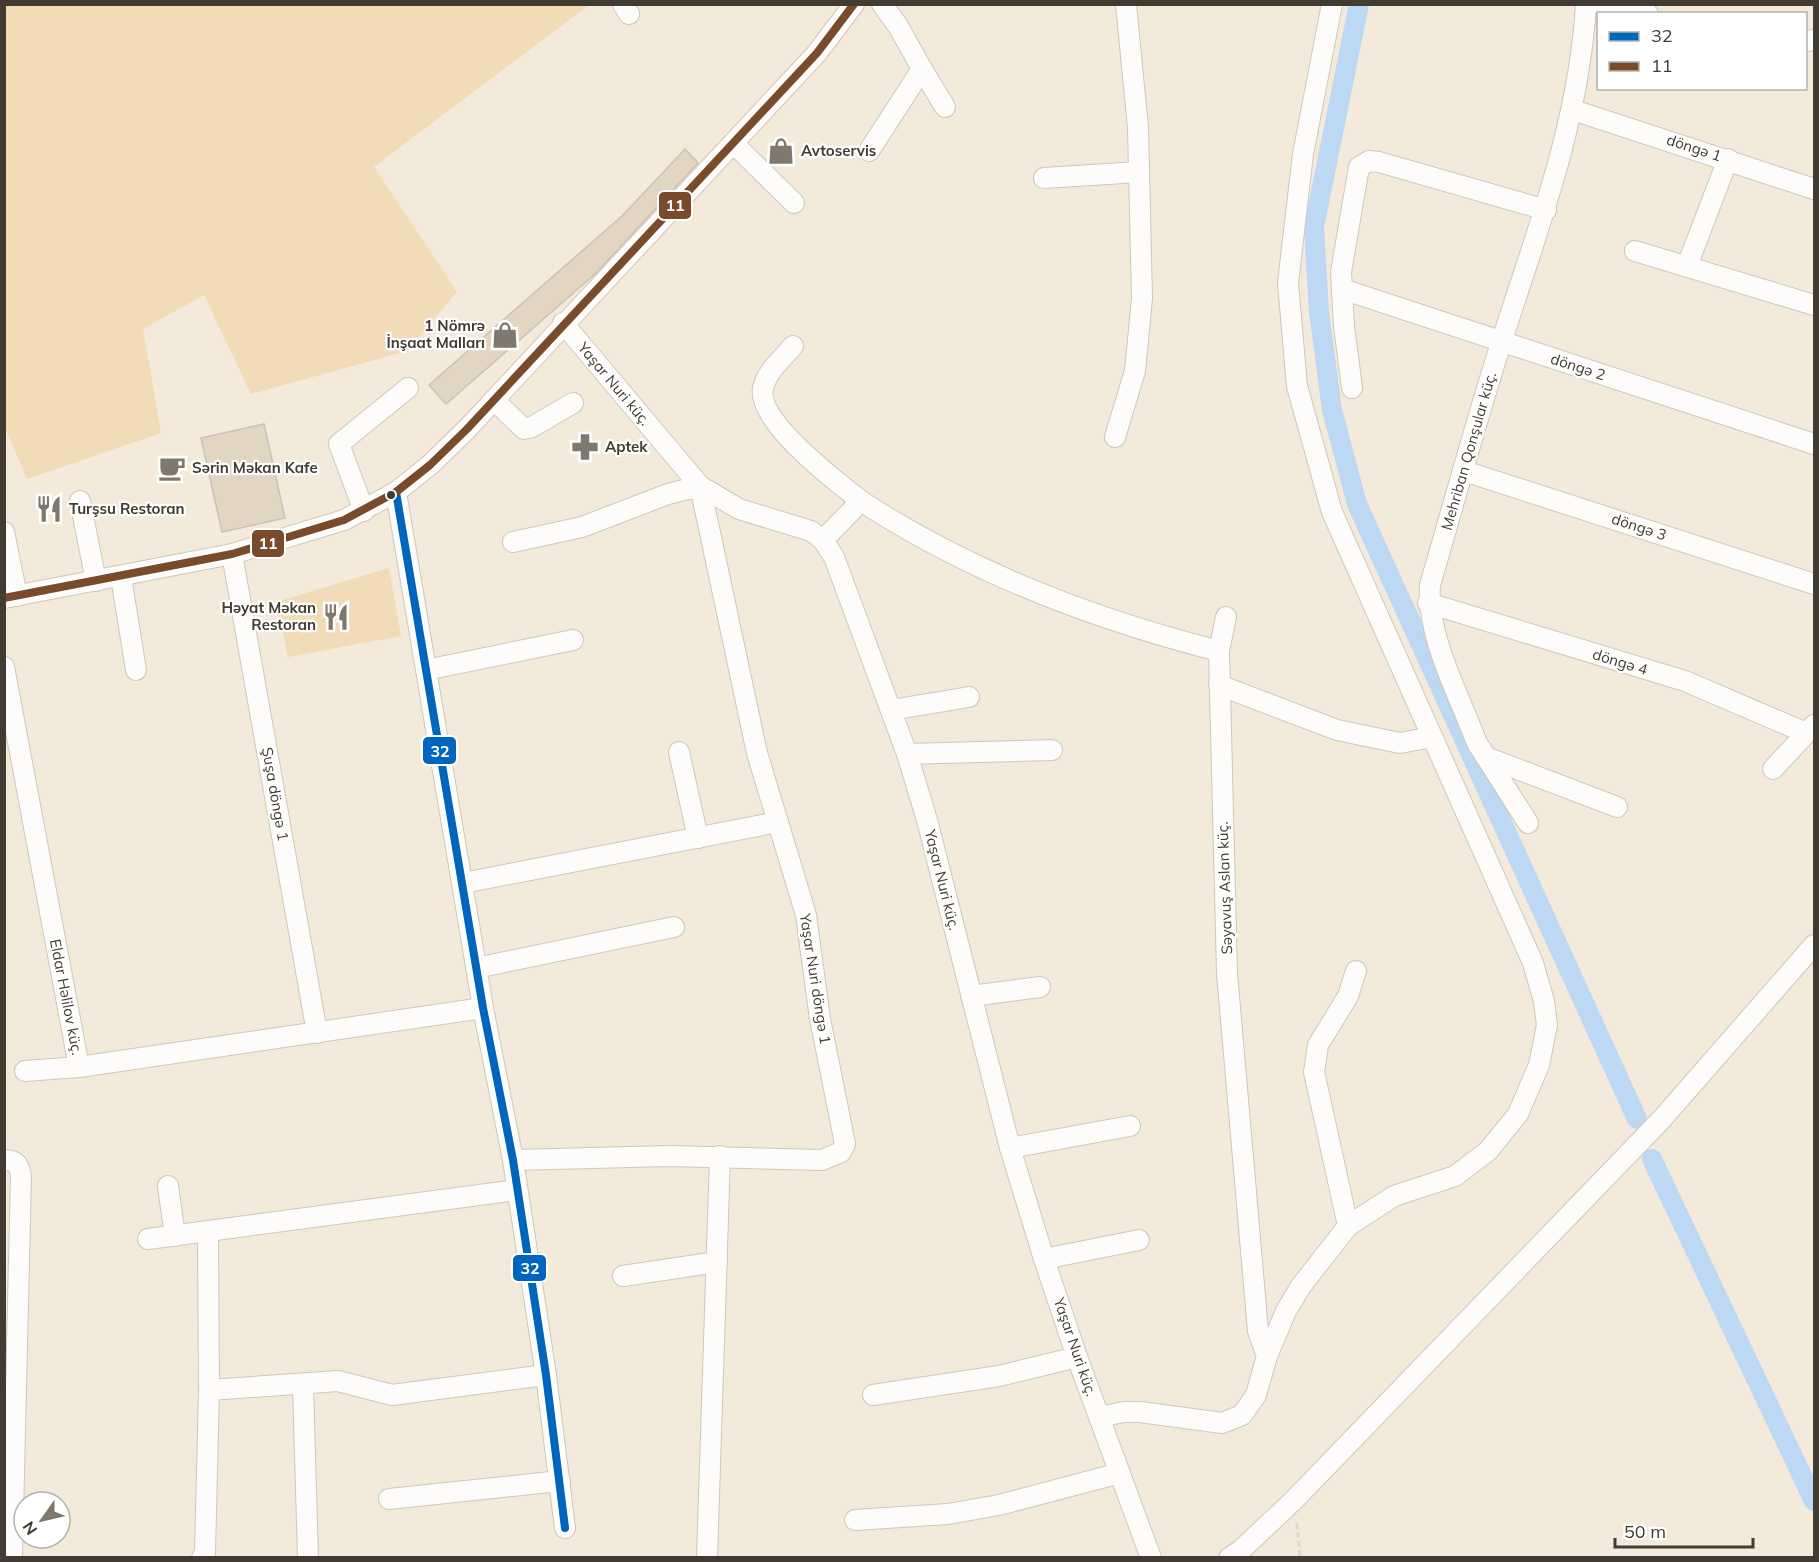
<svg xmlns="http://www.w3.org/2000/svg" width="1819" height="1562" font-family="Mulish,sans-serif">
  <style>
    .green { fill: #f2dbb7 }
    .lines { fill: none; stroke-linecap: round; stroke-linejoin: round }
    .canal { stroke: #bcd8f3; stroke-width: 20 }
    .building { fill: #e2d5c1; stroke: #cac2b8; stroke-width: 1.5 }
    .minor-casing { stroke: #cec7bc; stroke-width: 22 }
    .path { stroke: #dbd9d4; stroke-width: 3; stroke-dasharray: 6 3; stroke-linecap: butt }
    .minor { stroke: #fdfcfa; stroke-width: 20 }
    .bus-1-casing { stroke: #fff; stroke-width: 12 }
    .bus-2-casing { stroke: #fff; stroke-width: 12 }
    .bus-1 { stroke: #0065bd; stroke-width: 8 }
    .bus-2 { stroke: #7a4b2a; stroke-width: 8 }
    .bus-dot { fill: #413b31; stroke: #fff; stroke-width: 2 }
    .labels { text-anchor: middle; stroke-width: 4.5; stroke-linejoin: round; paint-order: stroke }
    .street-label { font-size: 15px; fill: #413b31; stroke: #fff }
    .poi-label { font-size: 15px; font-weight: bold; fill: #413b31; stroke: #fff; text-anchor: start }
    .line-badge { stroke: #fff; stroke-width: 2 }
    .badge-label { font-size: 16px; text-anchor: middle; font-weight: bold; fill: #fff }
  </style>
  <rect width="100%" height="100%" fill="#f3eadc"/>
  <g class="green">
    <path d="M4 5 5 4 589 5 374 167 457 292 407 351 251 394 204 295 143 329 161 433 27 479 4 425Z"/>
    <path d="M389 568 401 636 288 657 276 602Z"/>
  </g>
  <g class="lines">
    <g class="canal">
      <path d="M1359 4 1314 227 1319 312 1332 410 1357 504 1637 1119"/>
      <path d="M1652 1159 1814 1501"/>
    </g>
  </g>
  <g class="building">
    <path d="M685 149 698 163 595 274 446 404 429 385 622 216Z"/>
    <path d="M264 424 285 518 222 532 201 438Z"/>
  </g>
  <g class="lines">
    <defs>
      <g id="minor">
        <path d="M623 4 629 14"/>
        <path d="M1586 4C1579 123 1538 228 1502 340 1476 421 1454 503 1430 585 1426 635 1459 695 1477 743L1486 757 1617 807"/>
        <path d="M1600 4 1648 14"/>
        <path d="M1806 41 1814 40"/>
        <path d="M922 69 945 107"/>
        <path d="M1573 110 1814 189"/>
        <path d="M734 144 794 203"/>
        <path d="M869 151 922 69 898 26 882 4"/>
        <path d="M1044 178 1139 172"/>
        <path d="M1635 251 1814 305"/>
        <path d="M1687 266 1728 159"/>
        <path d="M1342 289 1814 444"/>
        <path d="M563 323 700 486 739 509 811 531 823 540 834 557 907 754 927 820 1010 1148 1044 1259 1077 1357 1151 1558"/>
        <path d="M793 346C783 358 767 371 763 388 756 421 837 482 861 501"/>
        <path d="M1352 388 1344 326 1341 272 1359 167 1369 161 1379 162 1546 210"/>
        <path d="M494 400 524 429 532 427 573 403"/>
        <path d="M1115 437 1135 371 1142 298 1138 128 1126 4"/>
        <path d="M1464 471 1814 584"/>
        <path d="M396 492 483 1008 513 1160 546 1375 565 1528"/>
        <path d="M80 501 96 581"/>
        <path d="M364 511 339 444 408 388"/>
        <path d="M4 532 17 596"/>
        <path d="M823 540 861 501C970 572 1093 619 1219 651L1227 973 1258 1331 1267 1356 1256 1395 1242 1415 1222 1423 1140 1412H1124L1099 1417"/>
        <path d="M232 554 317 1033"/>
        <path d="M121 577 136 670"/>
        <path d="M4 598 232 554 344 520 396 492 430 465 467 429 817 53 854 4"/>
        <path d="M1428 603 1685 681 1806 733"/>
        <path d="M1219 651 1226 617"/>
        <path d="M4 667 79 1067 483 1008"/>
        <path d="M426 670 573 640"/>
        <path d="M1219 685 1337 730 1400 743 1432 737"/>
        <path d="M891 710 969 697"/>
        <path d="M679 752 698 838"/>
        <path d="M907 754 1052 750"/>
        <path d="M1486 757 1528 823"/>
        <path d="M1773 769 1814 725"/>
        <path d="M463 883 778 822"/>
        <path d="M476 968 674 927"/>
        <path d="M971 996 1040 987"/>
        <path d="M25 1071 79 1067"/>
        <path d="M1010 1148 1130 1126"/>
        <path d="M4 1160C17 1160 19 1165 21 1176L12 1558"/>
        <path d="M513 1160 670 1156 822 1160 841 1152 845 1144 820 1019 806 915 757 753 700 486 668 494 582 527 513 542"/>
        <path d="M168 1186 175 1236"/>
        <path d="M1348 1226 1314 1072 1318 1045 1348 996 1356 971"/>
        <path d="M148 1239 517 1190"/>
        <path d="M1044 1259 1139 1240"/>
        <path d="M623 1276 717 1262"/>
        <path d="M1267 1356 1286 1311 1301 1286 1348 1226 1394 1196 1455 1176 1488 1151 1518 1114 1539 1065 1547 1025 1544 1001 1533 963 1332 512 1297 386 1288 283 1303 154 1332 4"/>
        <path d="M303 1385 308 1558"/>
        <path d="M209 1390 338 1381 392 1395 546 1375"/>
        <path d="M873 1395 999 1376 1077 1357"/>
        <path d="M389 1499 560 1481"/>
        <path d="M855 1520 948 1514 999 1505 1120 1473"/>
        <path d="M202 1558 205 1553 209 1390 208 1233"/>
        <path d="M707 1558 720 1156"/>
        <path d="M1229 1558 1241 1550 1294 1500 1661 1120 1814 945"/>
      </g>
    </defs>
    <use href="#minor" class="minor-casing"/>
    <path class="path" d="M1297 1523 1300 1558"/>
    <use href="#minor" class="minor"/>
    <defs>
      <path id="bus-1" d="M396 492 483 1008 513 1160 546 1375 565 1528"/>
      <path id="bus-2" d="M4 598 232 554 344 520 396 492 430 465 467 429 817 53 854 4"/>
    </defs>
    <use href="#bus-1" class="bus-1-casing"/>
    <use href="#bus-2" class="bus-2-casing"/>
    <use href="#bus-1" class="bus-1"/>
    <use href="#bus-2" class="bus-2"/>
  </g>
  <defs>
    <symbol id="shop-bare" viewBox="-9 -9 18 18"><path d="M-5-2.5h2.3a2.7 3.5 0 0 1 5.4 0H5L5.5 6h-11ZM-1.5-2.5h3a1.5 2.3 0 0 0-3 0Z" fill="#7f786d" stroke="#fff" stroke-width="2.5" paint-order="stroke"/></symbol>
    <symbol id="pharmacy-bare" viewBox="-9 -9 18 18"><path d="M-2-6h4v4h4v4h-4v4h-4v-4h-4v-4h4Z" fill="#7f786d" stroke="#fff" stroke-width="2.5" paint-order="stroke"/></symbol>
    <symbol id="cafe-bare" viewBox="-9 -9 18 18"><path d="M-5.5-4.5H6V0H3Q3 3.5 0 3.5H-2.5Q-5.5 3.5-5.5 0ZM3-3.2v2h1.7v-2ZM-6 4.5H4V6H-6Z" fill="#7f786d" stroke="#fff" stroke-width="2.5" paint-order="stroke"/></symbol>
    <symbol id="restaurant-bare" viewBox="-9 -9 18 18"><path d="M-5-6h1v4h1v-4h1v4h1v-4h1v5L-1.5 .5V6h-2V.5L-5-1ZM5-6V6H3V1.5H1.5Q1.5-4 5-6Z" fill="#7f786d" stroke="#fff" stroke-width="2.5" paint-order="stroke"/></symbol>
  </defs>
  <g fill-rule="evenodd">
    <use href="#shop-bare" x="762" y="132" width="38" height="38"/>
    <use href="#shop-bare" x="486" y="316" width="38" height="38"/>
    <use href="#pharmacy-bare" x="566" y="428" width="38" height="38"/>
    <use href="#cafe-bare" x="153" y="449" width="38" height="38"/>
    <use href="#restaurant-bare" x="30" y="490" width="38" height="38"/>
    <use href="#restaurant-bare" x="317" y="598" width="38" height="38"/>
  </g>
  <circle class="bus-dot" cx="391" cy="495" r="5"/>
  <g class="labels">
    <g class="street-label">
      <text transform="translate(1694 148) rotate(18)" y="5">döngə 1</text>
      <text transform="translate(1578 367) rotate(18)" y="5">döngə 2</text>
      <text transform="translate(614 384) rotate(50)" y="5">Yaşar Nuri küç.</text>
      <text transform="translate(1469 451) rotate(-74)" y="5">Mehriban Qonşular küç.</text>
      <text transform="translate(1639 527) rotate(18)" y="5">döngə 3</text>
      <text transform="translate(1620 662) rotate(17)" y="5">döngə 4</text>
      <text transform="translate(275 794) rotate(80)" y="5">Şuşa döngə 1</text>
      <text transform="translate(942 880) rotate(76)" y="5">Yaşar Nuri küç.</text>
      <text transform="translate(1225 888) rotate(-92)" y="5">Səyavuş Aslan küç.</text>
      <text transform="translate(815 979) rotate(81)" y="5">Yaşar Nuri döngə 1</text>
      <text transform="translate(66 997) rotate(79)" y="5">Eldar Həlilov küç.</text>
      <text transform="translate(1075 1347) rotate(71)" y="5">Yaşar Nuri küç.</text>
    </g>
    <g class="poi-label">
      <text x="801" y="156">Avtoservis</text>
      <text x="485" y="331" text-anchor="end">1 Nömrə<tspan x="485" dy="17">İnşaat Malları</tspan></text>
      <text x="605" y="452">Aptek</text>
      <text x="192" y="473">Sərin Məkan Kafe</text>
      <text x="69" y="514">Turşsu Restoran</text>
      <text x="316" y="613" text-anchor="end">Həyat Məkan<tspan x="316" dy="17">Restoran</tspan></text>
    </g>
  </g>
  <g class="line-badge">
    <rect x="658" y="191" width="34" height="29" rx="6" fill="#7a4b2a"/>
    <rect x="251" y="529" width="34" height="29" rx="6" fill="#7a4b2a"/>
    <rect x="422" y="736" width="35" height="29" rx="6" fill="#0065bd"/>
    <rect x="512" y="1254" width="35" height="28" rx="6" fill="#0065bd"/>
  </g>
  <g class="badge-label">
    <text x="675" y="211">11</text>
    <text x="268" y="549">11</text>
    <text x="440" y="757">32</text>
    <text x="530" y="1274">32</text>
  </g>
  <rect width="1819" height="1562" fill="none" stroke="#413b31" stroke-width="12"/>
  <rect x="1597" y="12" width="210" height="78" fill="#ffffff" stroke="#b3b1ad" stroke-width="1.5"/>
  <rect x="1609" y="32" width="30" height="9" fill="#0065bd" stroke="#b3b1ad" stroke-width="1.5"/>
  <text x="1651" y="42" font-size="18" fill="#413b31">32</text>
  <rect x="1609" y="62" width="30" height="9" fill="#7a4b2a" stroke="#b3b1ad" stroke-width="1.5"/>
  <text x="1651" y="72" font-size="18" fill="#413b31">11</text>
  <g transform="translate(42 1520) rotate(236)"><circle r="28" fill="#ffffff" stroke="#b3b1ad" stroke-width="1.5"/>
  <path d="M0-4.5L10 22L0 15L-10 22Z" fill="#7f786d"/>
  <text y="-9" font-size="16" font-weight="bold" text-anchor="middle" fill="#413b31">N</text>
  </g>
  <path d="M1615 1538v9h138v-9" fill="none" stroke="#413b31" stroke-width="3"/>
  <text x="1624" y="1538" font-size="18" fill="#413b31" stroke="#ffffff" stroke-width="4.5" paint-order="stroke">50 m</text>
</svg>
